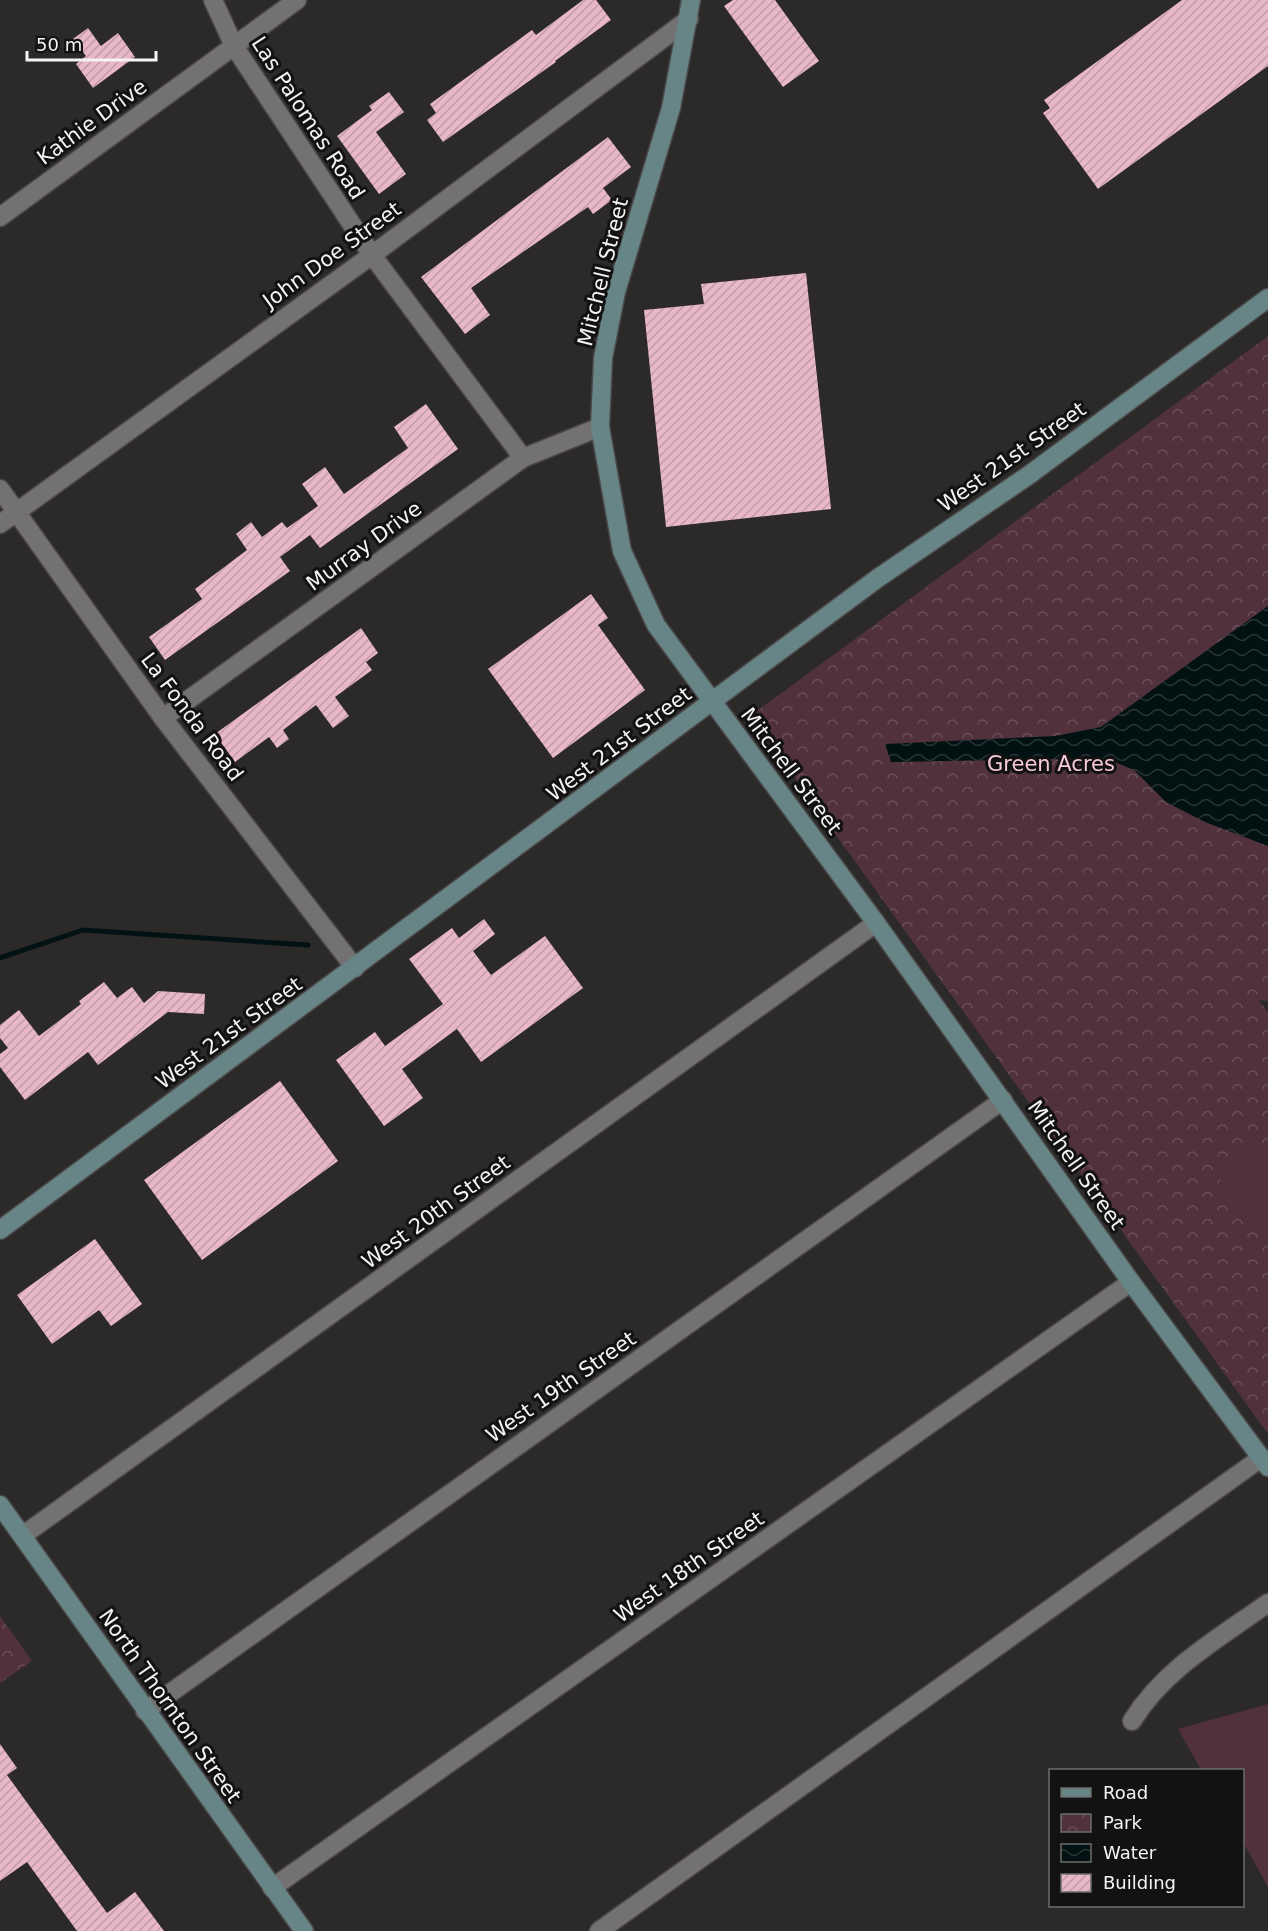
<svg xmlns="http://www.w3.org/2000/svg" width="1268" height="1931" font-family="'DejaVu Sans',sans-serif">
  <style>
    .park { fill: url(#park-crowns) }
    .pitch { fill: #50313c }
    .water { fill: url(#water-waves) }
    .lines { fill: none; stroke-linecap: round; stroke-linejoin: round }
    .stream { stroke: #021212; stroke-width: 5 }
    .building { fill: url(#building-hatch) }
    .street-casing { stroke: #4a4748; stroke-width: 21 }
    .secondary-casing { stroke: #4a4748; stroke-width: 21 }
    .street { stroke: #747172; stroke-width: 18 }
    .secondary { stroke: #678586; stroke-width: 18 }
    .labels { text-anchor: middle; stroke-width: 6; stroke-linejoin: round; paint-order: stroke }
    .street-label { font-size: 21px; fill: #f5f3f4; stroke: #131212 }
    .park-label { font-size: 21px; fill: #f6c9d7; stroke: #131212 }
  </style>
  <defs>
    <pattern id="park-crowns" width="20" height="18" patternUnits="userSpaceOnUse" patternTransform="scale(1.5)"><rect width="20" height="18" fill="#50313c"/><path d="M2 6a3 3 0 1 1 6 0M12 15a3 3 0 1 1 6 0" fill="none" stroke="#6a4f59"/></pattern>
    <pattern id="water-waves" width="16" height="10" patternUnits="userSpaceOnUse" patternTransform="scale(1.5)"><rect width="16" height="10" fill="#021212"/><path d="M0 5q4-4 8 0t8 0" fill="none" stroke="#283535"/></pattern>
    <pattern id="building-hatch" width="6" height="6" patternUnits="userSpaceOnUse" patternTransform="scale(1.5)"><rect width="6" height="6" fill="#e9b8c7"/><path d="M-1 1l2-2M0 6l6-6M5 7l2-2" fill="none" stroke="#c19ca8"/></pattern>
  </defs>
  <rect width="100%" height="100%" fill="#2c2929"/>
  <g class="park">
    <path d="M1268 336V1001L1259 1000 1268 1013V1434L750 716Z"/>
    <path d="M0 1616 32 1661 0 1683Z"/>
  </g>
  <g class="pitch">
    <path d="M1256 1145 1268 1162V1246L1213 1170Z"/>
    <path d="M1268 1289V1326L1252 1301Z"/>
    <path d="M1268 1704V1887L1243 1842 1242 1770H1201L1178 1729Z"/>
  </g>
  <path class="water" d="M1268 606V846L1205 822 1166 802 1134 770 1105 758 891 762 885 744 1055 736 1101 727Z"/>
  <g class="lines">
    <path class="stream" d="M0 958 83 930 308 945"/>
  </g>
  <g class="building">
    <path d="M583 0H596L611 20 555 61 556 62 443 142 427 120 436 113 430 104 532 30 536 35Z"/>
    <path d="M733 0H775L819 61 783 87 724 6Z"/>
    <path d="M1182 0H1268V66L1098 189 1043 113 1050 108 1044 100Z"/>
    <path d="M88 28 101 46 118 33 135 57 93 88 76 64 86 56 73 39Z"/>
    <path d="M389 92 404 112 376 132 406 174 379 194 337 136 372 110 369 106Z"/>
    <path d="M608 137 631 167 603 188 612 200 593 214 588 207 471 288 490 315 465 334 421 277Z"/>
    <path d="M806 273 831 509 666 527 644 310 704 304 701 284Z"/>
    <path d="M426 404 458 449 320 548 310 535 280 557 290 571 165 660 149 637 202 599 195 589 247 550 236 534 251 522 262 537 282 522 287 528 318 506 302 484 325 467 344 494 408 448 394 427Z"/>
    <path d="M591 594 608 618 598 625 645 690 553 758 488 669Z"/>
    <path d="M361 628 378 653 366 662 372 670 335 697 349 716 333 728 316 705 283 730 289 739 277 748 269 737 235 762 215 734Z"/>
    <path d="M484 919 495 934 473 951 491 975 545 936 583 988 481 1062 457 1029 402 1069 423 1098 384 1126 336 1060 375 1032 385 1046 443 1004 409 959 452 928 459 938Z"/>
    <path d="M104 982 117 998 132 987 144 1003 158 991 205 994 204 1014 168 1012 98 1065 88 1052 25 1100 0 1067V1054L8 1048 0 1038V1025L19 1010 39 1036 81 1004 79 1001Z"/>
    <path d="M280 1081 338 1161 202 1260 144 1180Z"/>
    <path d="M95 1239 142 1304 111 1326 99 1310 52 1344 17 1295Z"/>
    <path d="M0 1744 17 1768 7 1775 107 1913 135 1892 164 1931H77L27 1862 0 1881Z"/>
  </g>
  <g class="lines">
    <defs>
      <g id="street">
        <path d="M213 0 234 46 372 255 523 458"/>
        <path d="M0 217 297 0"/>
        <path d="M0 489 163 718 355 968"/>
        <path d="M0 524 372 255 689 19"/>
        <path d="M163 718 523 458 600 427"/>
        <path d="M22 1536 876 923"/>
        <path d="M145 1711 1003 1100"/>
        <path d="M1132 1721C1164 1669 1219 1638 1268 1603"/>
        <path d="M272 1888 1131 1282"/>
        <path d="M599 1931 1261 1458"/>
      </g>
      <g id="secondary">
        <path d="M691 0 671 108 616 292 603 358 600 427 622 551 656 625 876 923 1131 1282 1268 1467"/>
        <path d="M0 1230 878 578 1029 475 1268 298"/>
        <path d="M0 1505 304 1931"/>
      </g>
    </defs>
    <use href="#street" class="street-casing"/>
    <use href="#secondary" class="secondary-casing"/>
    <use href="#street" class="street"/>
    <use href="#secondary" class="secondary"/>
  </g>
  <g class="labels">
    <g class="street-label">
      <text transform="translate(308 118) rotate(57)" y="7">Las Palomas Road</text>
      <text transform="translate(92 122) rotate(-36)" y="7">Kathie Drive</text>
      <text transform="translate(332 255) rotate(-36)" y="7">John Doe Street</text>
      <text transform="translate(603 272) rotate(-76)" y="7">Mitchell Street</text>
      <text transform="translate(1012 457) rotate(-35)" y="7">West 21st Street</text>
      <text transform="translate(364 546) rotate(-36)" y="7">Murray Drive</text>
      <text transform="translate(192 717) rotate(53)" y="7">La Fonda Road</text>
      <text transform="translate(619 744) rotate(-37)" y="7">West 21st Street</text>
      <text transform="translate(791 771) rotate(53)" y="7">Mitchell Street</text>
      <text transform="translate(229 1033) rotate(-36)" y="7">West 21st Street</text>
      <text transform="translate(1076 1165) rotate(55)" y="7">Mitchell Street</text>
      <text transform="translate(436 1212) rotate(-36)" y="7">West 20th Street</text>
      <text transform="translate(561 1387) rotate(-35)" y="7">West 19th Street</text>
      <text transform="translate(689 1567) rotate(-35)" y="7">West 18th Street</text>
      <text transform="translate(170 1706) rotate(55)" y="7">North Thornton Street</text>
    </g>
    <g class="park-label">
      <text x="1051" y="771">Green Acres</text>
    </g>
  </g>
  <rect x="1049" y="1769" width="195" height="138" fill="#131212" stroke="#6d6c6c" stroke-width="1.5"/>
  <rect x="1061" y="1788" width="30" height="9" fill="#678586" stroke="#6d6c6c" stroke-width="1.5"/>
  <text x="1103" y="1799" font-size="18" fill="#f5f3f4">Road</text>
  <rect x="1061" y="1814" width="30" height="18" fill="url(#park-crowns)" stroke="#6d6c6c" stroke-width="1.5"/>
  <text x="1103" y="1829" font-size="18" fill="#f5f3f4">Park</text>
  <rect x="1061" y="1844" width="30" height="18" fill="url(#water-waves)" stroke="#6d6c6c" stroke-width="1.5"/>
  <text x="1103" y="1859" font-size="18" fill="#f5f3f4">Water</text>
  <rect x="1061" y="1874" width="30" height="18" fill="url(#building-hatch)" stroke="#6d6c6c" stroke-width="1.5"/>
  <text x="1103" y="1889" font-size="18" fill="#f5f3f4">Building</text>
  <path d="M27 51v9h129v-9" fill="none" stroke="#f5f3f4" stroke-width="3"/>
  <text x="36" y="51" font-size="18" fill="#f5f3f4" stroke="#131212" stroke-width="4.5" paint-order="stroke">50 m</text>
</svg>
